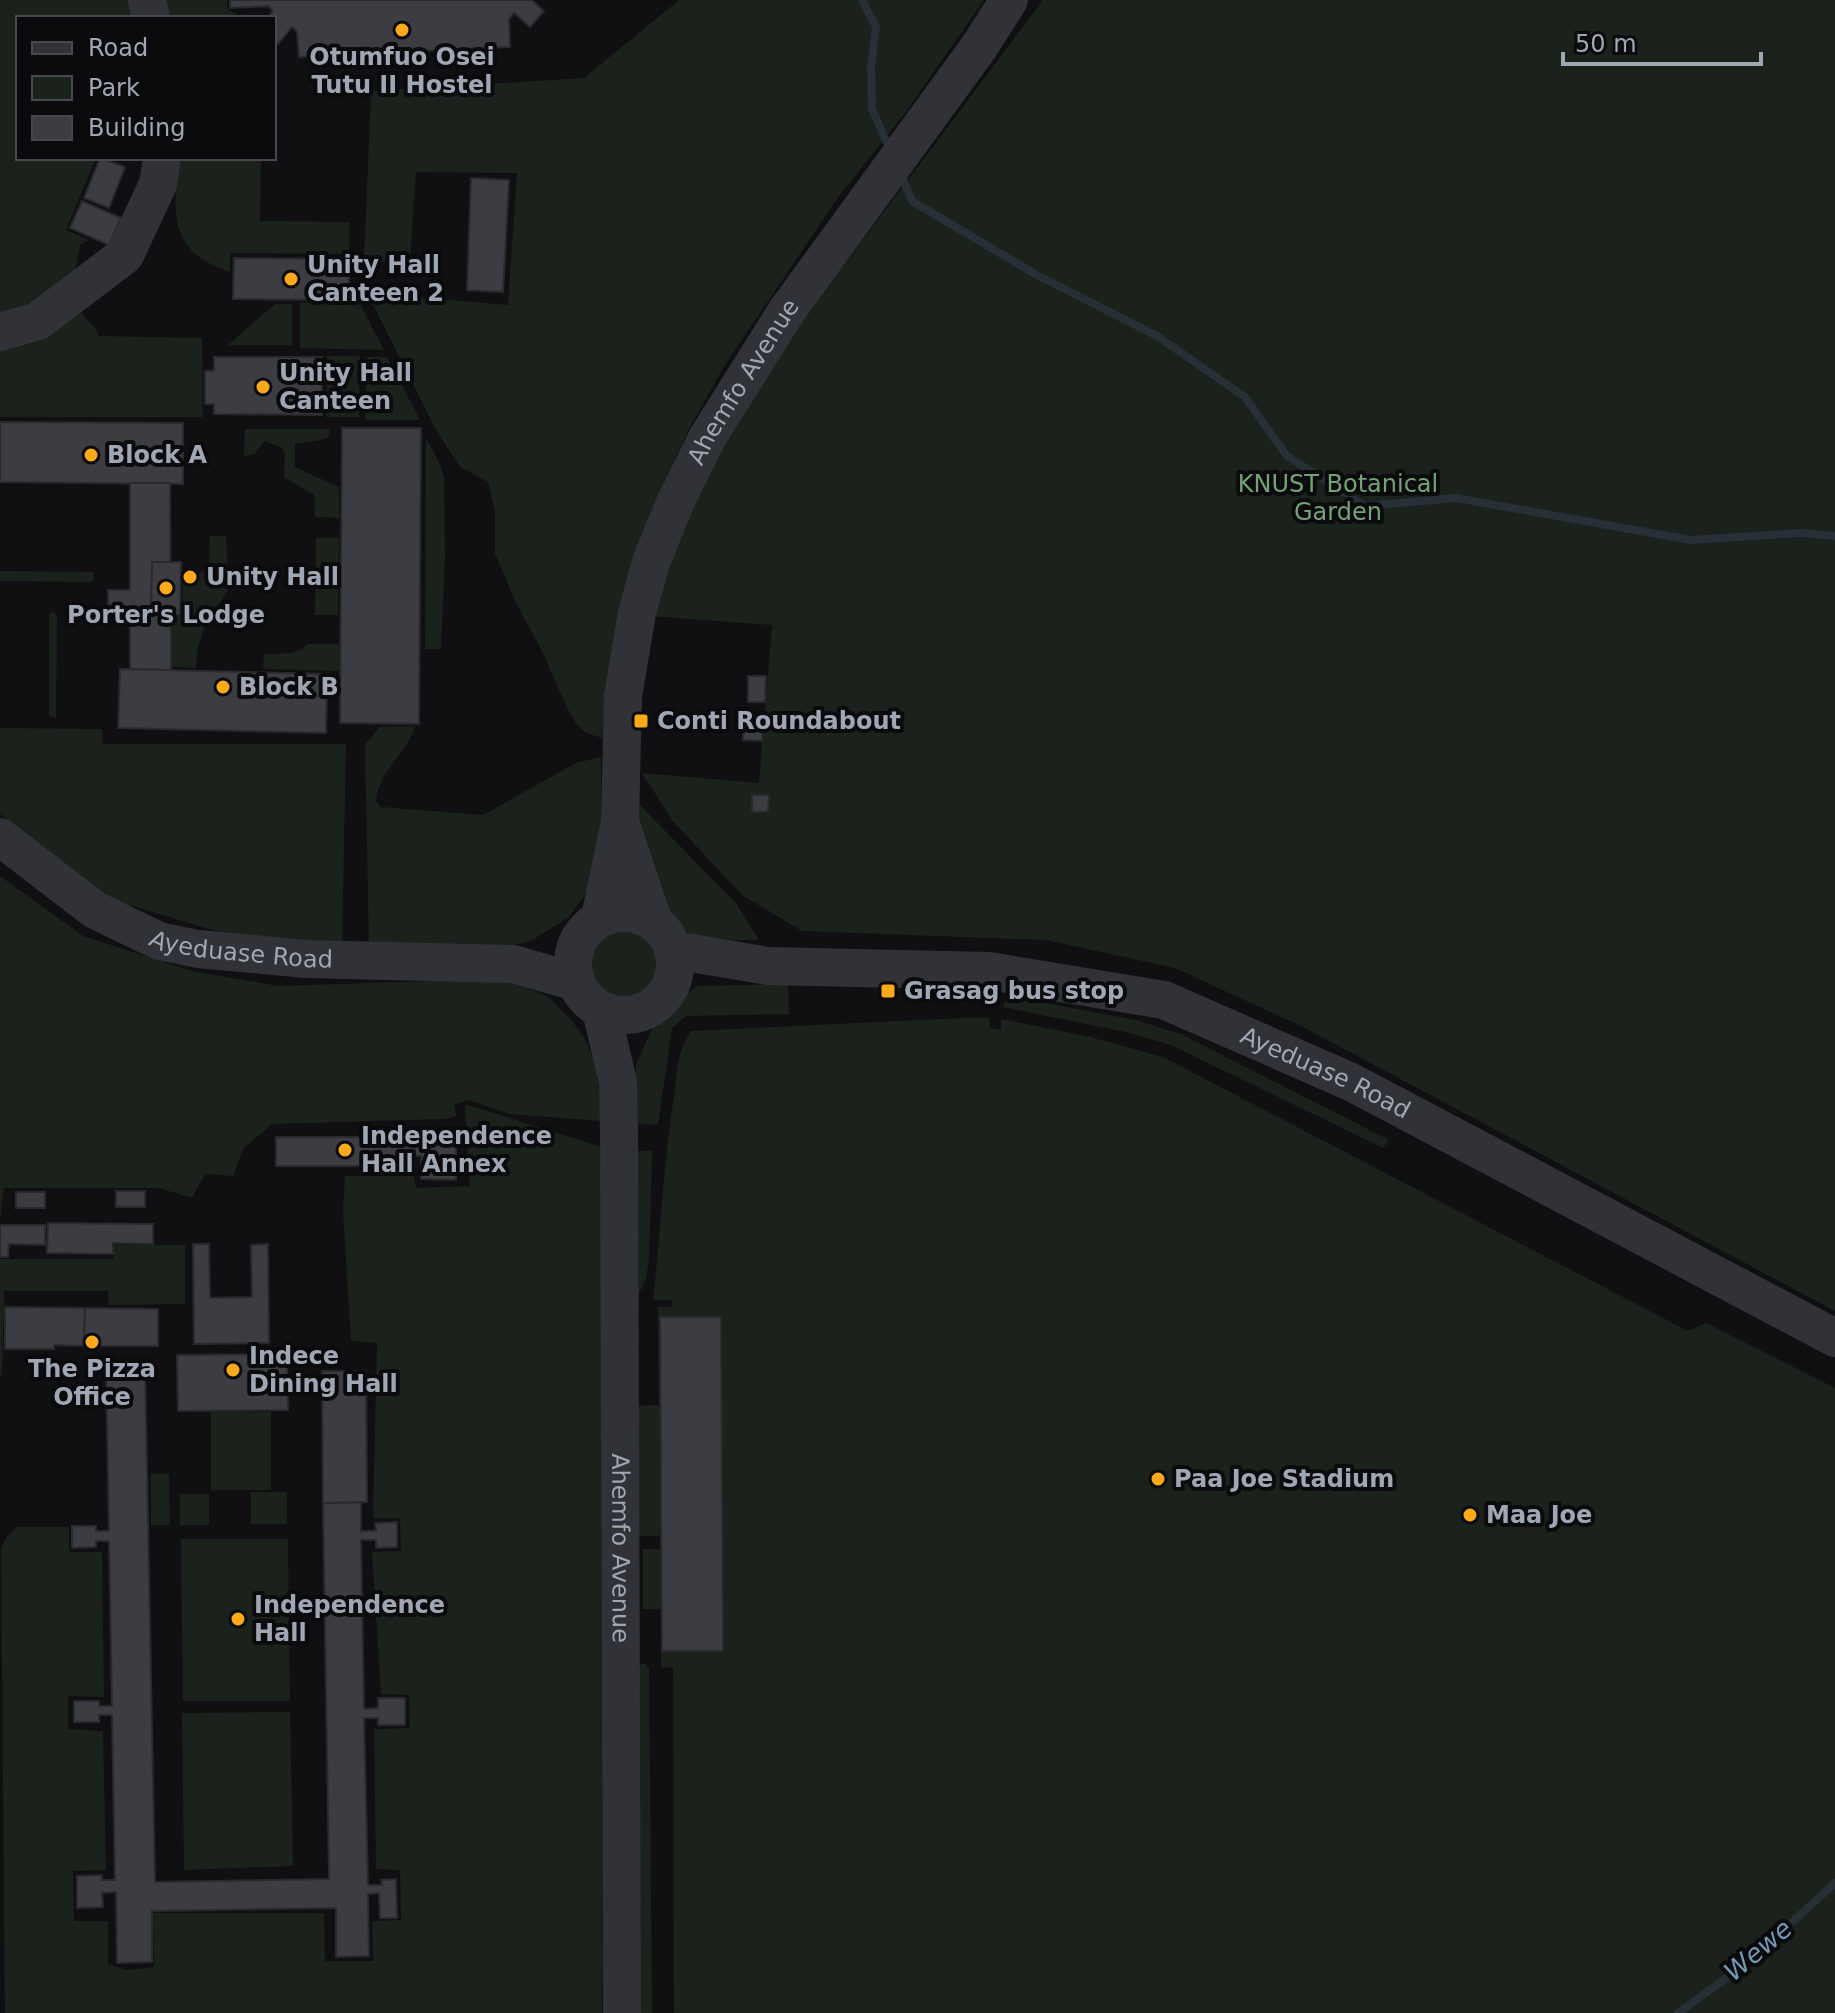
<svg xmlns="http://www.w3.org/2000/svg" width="1835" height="2013" font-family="'DejaVu Sans',sans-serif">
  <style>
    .green { fill: #1a221b }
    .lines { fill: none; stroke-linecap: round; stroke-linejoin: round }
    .stream { stroke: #263036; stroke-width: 8 }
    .building { fill: #3c3d42; stroke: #2a2a2e; stroke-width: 2 }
    .minor { stroke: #313237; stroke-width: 38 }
    .poi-dot { fill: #ffa91b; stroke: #0b0b0d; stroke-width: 3 }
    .labels { text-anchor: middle; stroke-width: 8; stroke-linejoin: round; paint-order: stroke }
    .poi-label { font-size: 24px; font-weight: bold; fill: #a0a7b4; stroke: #0b0b0d; text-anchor: start }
    .street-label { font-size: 24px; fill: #a0a7b4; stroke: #0b0b0d }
    .park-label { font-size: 24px; fill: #75a176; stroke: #0b0b0d }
    .water-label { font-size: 26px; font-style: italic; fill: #7398b3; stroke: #0b0b0d }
  </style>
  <rect width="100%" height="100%" fill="#101012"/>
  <g class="green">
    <path d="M0 0H133L138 18H18V158H96L66 230 89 240 80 245 77 263 67 298 96 329 99 336 202 338 203 417H0Z"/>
    <path d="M159 0H227V8L241 18H166Z"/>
    <path d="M679 0H984L905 113 839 196 723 368 690 427 661 488 636 553 610 662 602 738 586 733 577 725 567 708 543 653 516 603 495 554V511L488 482 460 467 435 428 367 293 508 305 517 173 416 172 410 260 364 263 371 91 584 78Z"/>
    <path d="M1043 0H1835V1311L1303 1027 1175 968 1046 940 802 931 742 895 672 820 642 773 759 783 772 625 650 616 676 536 745 397Z"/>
    <path d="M178 158H261L260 221 350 222 349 254 230 253V272C167 251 174 214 178 158Z"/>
    <path d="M359 302 384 350 300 348V303Z"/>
    <path d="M275 304H292V345H228Z"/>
    <path d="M327 356H360L359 417H326Z"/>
    <path d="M367 357H387L420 420H365Z"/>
    <path d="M245 429H331L328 437 321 440 295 444V467L339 487V518L315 517 314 495 284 477 285 453 282 448 265 441 254 454 244 456Z"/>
    <path d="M426 438 440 464 444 477 445 556 441 649H425Z"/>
    <path d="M210 536H226L229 588 205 625 197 650 196 668 172 667V616H182L183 577C194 576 201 575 209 567Z"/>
    <path d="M316 538H339L338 615H315Z"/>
    <path d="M0 571 90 572H93L94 578 92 581 89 582 0 581Z"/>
    <path d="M53 611 57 615 56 718 49 716V615Z"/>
    <path d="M308 644H339V671L263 669 264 654C279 653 297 656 308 644Z"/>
    <path d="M415 726C406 757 380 766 376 801L381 807 483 815 576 763 601 757V844L589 889 569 917 531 941 493 950 369 948 365 744 380 727Z"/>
    <path d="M0 728 102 729 103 744H346L342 947 219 932 116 901 79 882 0 814Z"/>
    <path d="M632 797 735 902 759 940 702 941 683 929 658 906Z"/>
    <path d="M0 876 83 936 192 971 278 986 493 979C510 983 531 987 546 996 553 1000 559 1008 564 1013 598 1046 599 1077 601 1121L510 1114 469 1100 454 1105 457 1116 444 1119 272 1124 244 1148 233 1176 205 1174 192 1198 159 1188H4L0 1221Z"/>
    <circle cx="623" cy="964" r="40"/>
    <path d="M788 984 789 1014 686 1016 672 1028 658 1125 634 1123 636 1064 655 1023 675 1001 698 986Z"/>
    <path d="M1008 996 1136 1020 1181 1034 1389 1140 1383 1148 1171 1045 1126 1032 1003 1007Z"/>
    <path d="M961 1018H989L990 1028 1001 1030V1019L1090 1037 1163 1057 1688 1331 1706 1323 1835 1388V2013H674L673 1668 661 1667V1609H643V1549H660V1527L659 1536H637L636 1406 659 1405 658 1307H672V1300H653C661 1232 663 1164 674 1096 677 1075 677 1049 691 1031Z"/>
    <path d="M465 1104 601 1147 602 2013H5L1 1549 6 1538 17 1527H69V1552H102L104 1697 68 1696V1729L103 1731 106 1870 73 1871 74 1921H108V1964L127 1970 154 1967 153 1913H324L325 1961H373L372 1921 401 1920 400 1870 376 1869 374 1729 410 1728 409 1695 381 1694 372 1552 401 1551 400 1518H373L377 1343 351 1341 343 1211 345 1176H414L416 1188 470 1186Z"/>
    <path d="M634 1151H652L649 1258 646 1279 632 1308Z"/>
    <path d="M114 1245H185V1304L109 1305 108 1291H4L2 1376 0 1375V1259H114Z"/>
    <rect x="211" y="1412" width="60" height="78"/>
    <path d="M151 1474H169L170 1525H151Z"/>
    <rect x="251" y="1492" width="36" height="32"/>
    <rect x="180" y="1494" width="29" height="31"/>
    <path d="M181 1539H288L290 1701H183Z"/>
    <path d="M644 1663 649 1667 652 2013H638V1665Z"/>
    <path d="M290 1712 293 1866 184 1870 182 1713Z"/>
  </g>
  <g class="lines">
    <g class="stream">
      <path d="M862 0 876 27 871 66 872 109 891 152"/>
      <path d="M901 175 912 201 1035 274 1157 336 1245 397 1287 456 1365 506 1456 498 1691 540 1801 533 1835 536"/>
      <path d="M1678 2013 1747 1963 1835 1883"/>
    </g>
  </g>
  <g class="building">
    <path d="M230 0H532L544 11 530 27 514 13 509 19 510 47 299 57 297 32 292 27 278 44 274 40V18H267L273 11 268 6 230 8Z"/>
    <path d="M100 158 125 167 109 208 84 198Z"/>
    <path d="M471 178 509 180 503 292 467 290Z"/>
    <path d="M82 201 121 218 109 245 70 228Z"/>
    <path d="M234 258 349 259V300L233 299Z"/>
    <path d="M214 357H322V415L214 414V404H205V371H214Z"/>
    <path d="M0 422 183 423V484L0 482Z"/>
    <path d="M342 428H421L419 724 340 723Z"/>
    <path d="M130 483H170L171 670 130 669V610H108V590H130Z"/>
    <path d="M152 562H181L180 615 151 614Z"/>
    <path d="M120 669 327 674 326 733 118 728Z"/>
    <path d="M748 676H766L765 702H748Z"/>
    <path d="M744 715H763L762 741 743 740Z"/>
    <path d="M752 795H769L768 812H752Z"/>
    <path d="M421 1131H456V1180L421 1179V1156H415V1144H421Z"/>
    <rect x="276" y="1137" width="139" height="29"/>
    <rect x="116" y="1191" width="29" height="16"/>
    <rect x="16" y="1192" width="29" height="16"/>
    <path d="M48 1223 153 1224V1244L113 1243V1254L47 1253Z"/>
    <path d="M0 1225H45V1245L9 1244 8 1257H0Z"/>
    <path d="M193 1244H209L210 1298 252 1297 251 1245 268 1244 269 1343 194 1344Z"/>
    <path d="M5 1307 85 1308 84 1346 54 1345V1349H5Z"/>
    <path d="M85 1308 158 1309V1346H84Z"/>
    <path d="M660 1317H721L723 1651H662Z"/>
    <path d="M287 1354 288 1410 178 1411 177 1355Z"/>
    <path d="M145 1369 155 1882 329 1879 323 1503 361 1502V1531H376L375 1523 397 1522V1547L376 1548V1540H361L364 1709 378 1708V1698H405V1725H378V1718H364L368 1885H382L381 1880 396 1879 397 1918H380L379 1893 368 1894 369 1956 336 1957V1908L152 1911V1962L117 1963 116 1892 102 1893 103 1907 77 1908V1876L102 1875V1880H115L112 1715H99V1722H74V1701H99V1706H112L109 1541H96V1547L72 1548V1526H96V1531H109L106 1370Z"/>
    <path d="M322 1371H366L367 1502 323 1503Z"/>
  </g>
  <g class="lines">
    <g class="minor">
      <path d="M147 0 151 18"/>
      <path d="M0 332 38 321 125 255 158 184 162 158"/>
      <path d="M621 825 653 921"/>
      <path id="s1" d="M0 837 95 910 159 941 198 949 306 959 513 964 576 982"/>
      <circle cx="624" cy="964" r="51"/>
      <path id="s2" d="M600 918 620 822 623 696 637 613 651 562 675 503 707 438 786 312 979 47 1009 0"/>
      <path id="s3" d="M673 950 768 966 989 971 1164 1000 1351 1082 1835 1338"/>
      <path id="s4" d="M601 1010 618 1082 619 1134 622 2013"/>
    </g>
  </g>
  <g class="poi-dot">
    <circle cx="402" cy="30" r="8"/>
    <circle cx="291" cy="279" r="8"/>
    <circle cx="263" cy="387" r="8"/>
    <circle cx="91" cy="455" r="8"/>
    <circle cx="190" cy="577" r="8"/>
    <circle cx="166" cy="588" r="8"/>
    <circle cx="223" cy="687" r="8"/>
    <rect x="633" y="713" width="16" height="16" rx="4"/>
    <rect x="880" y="983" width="16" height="16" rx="4"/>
    <circle cx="345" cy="1150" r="8"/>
    <circle cx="92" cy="1342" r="8"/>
    <circle cx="233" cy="1370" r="8"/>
    <circle cx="1158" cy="1479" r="8"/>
    <circle cx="1470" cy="1515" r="8"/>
    <circle cx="238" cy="1619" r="8"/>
  </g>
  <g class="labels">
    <g class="poi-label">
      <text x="402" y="65" text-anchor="middle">Otumfuo Osei<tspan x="402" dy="28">Tutu II Hostel</tspan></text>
      <text x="307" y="273">Unity Hall<tspan x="307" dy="28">Canteen 2</tspan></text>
      <text x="279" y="381">Unity Hall<tspan x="279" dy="28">Canteen</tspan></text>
      <text x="107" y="463">Block A</text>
      <text x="206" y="585">Unity Hall</text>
      <text x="166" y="623" text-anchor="middle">Porter's Lodge</text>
      <text x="239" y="695">Block B</text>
      <text x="657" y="729">Conti Roundabout</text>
      <text x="904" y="999">Grasag bus stop</text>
      <text x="361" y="1144">Independence<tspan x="361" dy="28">Hall Annex</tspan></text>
      <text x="249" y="1364">Indece<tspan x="249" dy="28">Dining Hall</tspan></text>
      <text x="92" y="1377" text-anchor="middle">The Pizza<tspan x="92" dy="28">Office</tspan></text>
      <text x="1174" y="1487">Paa Joe Stadium</text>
      <text x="1486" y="1523">Maa Joe</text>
      <text x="254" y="1613">Independence<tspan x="254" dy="28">Hall</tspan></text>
    </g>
    <g class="street-label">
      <text dy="8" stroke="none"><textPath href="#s2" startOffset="564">Ahemfo Avenue</textPath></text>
      <text dy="8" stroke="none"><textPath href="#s1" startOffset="274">Ayeduase Road</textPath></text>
      <text dy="8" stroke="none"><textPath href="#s3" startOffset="672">Ayeduase Road</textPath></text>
      <text dy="8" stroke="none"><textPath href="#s4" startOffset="540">Ahemfo Avenue</textPath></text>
    </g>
    <g class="park-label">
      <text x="1338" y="492">KNUST Botanical<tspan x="1338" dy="28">Garden</tspan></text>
    </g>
    <g class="water-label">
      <text transform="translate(1758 1950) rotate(-40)" y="9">Wewe</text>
    </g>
  </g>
  <rect x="16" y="16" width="260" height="144" fill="#0b0b0d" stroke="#474950" stroke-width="2"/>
  <rect x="32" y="42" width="40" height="12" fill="#313237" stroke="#474950" stroke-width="2"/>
  <text x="88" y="56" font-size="24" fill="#a0a7b4">Road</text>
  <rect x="32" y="76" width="40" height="24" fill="#1a221b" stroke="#474950" stroke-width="2"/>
  <text x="88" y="96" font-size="24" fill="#a0a7b4">Park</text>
  <rect x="32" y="116" width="40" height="24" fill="#3c3d42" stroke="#474950" stroke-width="2"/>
  <text x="88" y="136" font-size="24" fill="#a0a7b4">Building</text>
  <path d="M1563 52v12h198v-12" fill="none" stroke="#a0a7b4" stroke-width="4"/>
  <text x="1575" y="52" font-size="24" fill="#a0a7b4" stroke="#0b0b0d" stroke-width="6" paint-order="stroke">50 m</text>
</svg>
